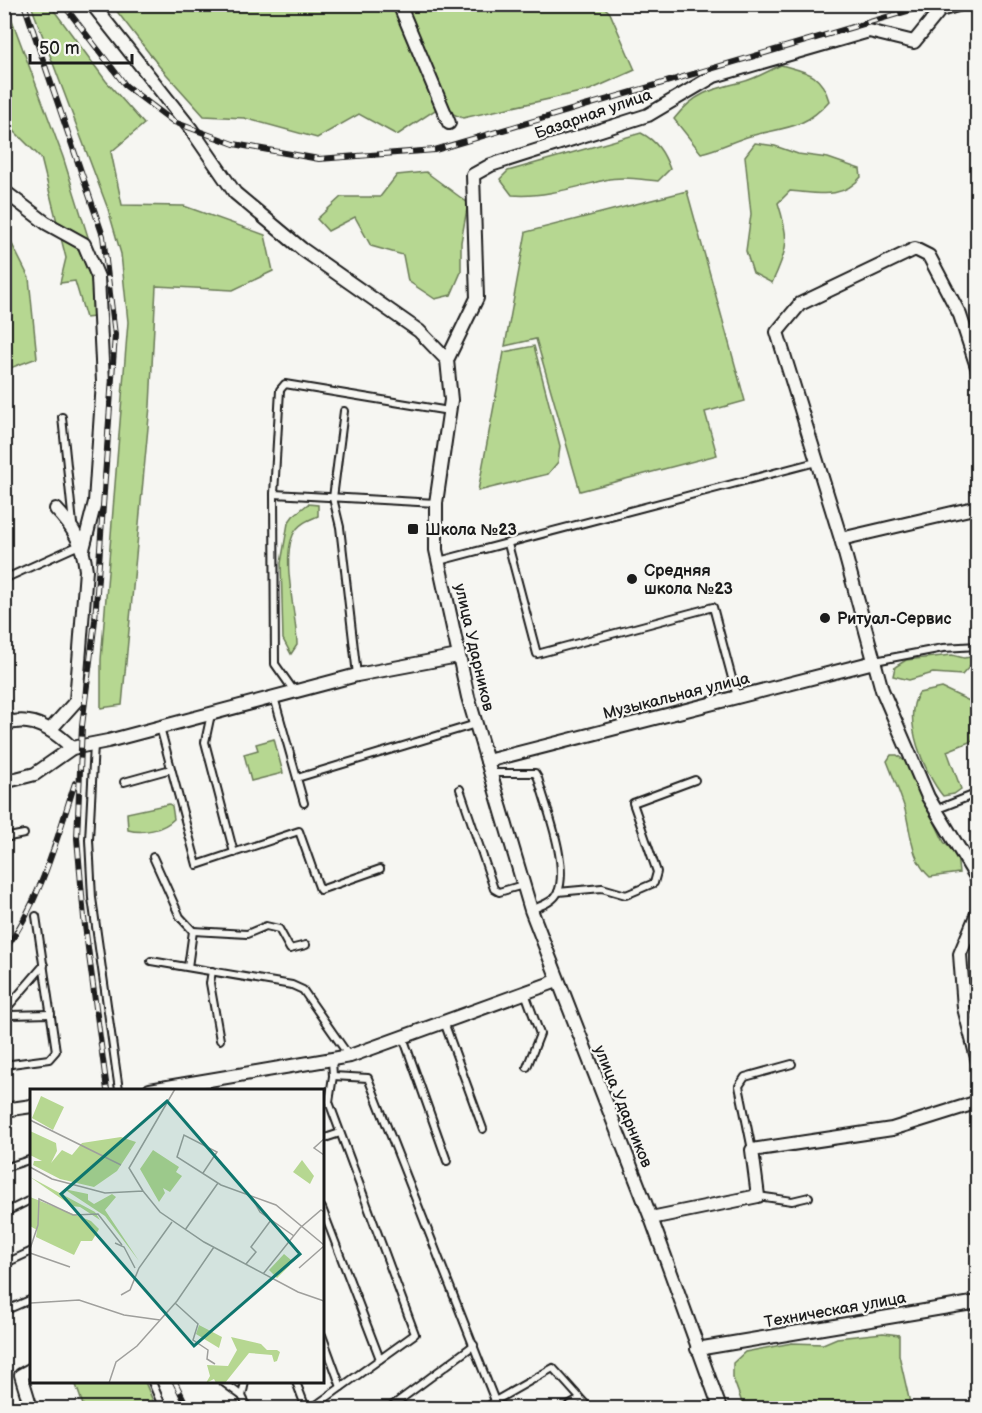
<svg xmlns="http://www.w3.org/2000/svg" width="982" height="1413" font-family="'Balsamiq Sans',sans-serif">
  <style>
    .green { fill: #b6d791; stroke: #697a56; stroke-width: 1.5 }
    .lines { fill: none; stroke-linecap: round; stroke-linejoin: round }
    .lane-casing { stroke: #1c1c1c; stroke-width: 10 }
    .street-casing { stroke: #1c1c1c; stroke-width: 16 }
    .lane { stroke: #f6f6f2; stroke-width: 6 }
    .street { stroke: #f6f6f2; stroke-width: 12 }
    .rail-casing { stroke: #1c1c1c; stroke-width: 6 }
    .rail { stroke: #f6f6f2; stroke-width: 4; stroke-dasharray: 11; stroke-linecap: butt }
    .poi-dot { fill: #1c1c1c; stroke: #f6f6f2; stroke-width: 2 }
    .labels { text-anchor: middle; stroke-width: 4.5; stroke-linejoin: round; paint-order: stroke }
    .street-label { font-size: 16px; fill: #1c1c1c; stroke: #f6f6f2 }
    .poi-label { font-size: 16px; font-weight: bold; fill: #1c1c1c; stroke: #f6f6f2; text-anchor: start }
    .inset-road { fill: none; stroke: #9f9f9c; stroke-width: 1.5 }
    .view { fill: #0f766e; fill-opacity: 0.15; stroke: #0f766e; stroke-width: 3 }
    .inset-edge { fill: none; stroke: #1c1c1c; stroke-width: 3 }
  </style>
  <rect width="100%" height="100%" fill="#f6f6f2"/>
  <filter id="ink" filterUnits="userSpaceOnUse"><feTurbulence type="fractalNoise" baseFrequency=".0167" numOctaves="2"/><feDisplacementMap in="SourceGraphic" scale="12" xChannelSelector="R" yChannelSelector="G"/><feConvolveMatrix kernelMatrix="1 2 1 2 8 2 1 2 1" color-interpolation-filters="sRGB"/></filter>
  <g filter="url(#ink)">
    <g class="green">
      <path d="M6 4 63 157 94 256V317L86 318 75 281 60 283 66 258 41 158 5 122V102L9 96 5 88Z"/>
      <path d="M31 5H50L106 81 144 124 111 152 122 205 184 206 265 235 273 271 233 290 156 286 150 406 122 705 101 708V660L128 322 121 254 108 209Z"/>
      <path d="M112 5H602L610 13 635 70 590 90 463 118 438 108 397 135 359 114 317 138 244 118 204 116 159 66Z"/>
      <path d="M781 65C806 72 821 73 829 101 804 130 784 127 750 136 733 141 719 149 701 153L674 119C694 93 712 89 742 82 755 79 768 71 781 65Z"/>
      <path d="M641 133C657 141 664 153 670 169L658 181C641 179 621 176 605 180 576 187 542 198 512 195L500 179 508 171Z"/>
      <path d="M755 143 775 146 798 154 828 158 860 169 861 177C842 200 818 193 790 191L778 203C790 240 788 249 772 283L753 273 746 251 751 214 745 156Z"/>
      <path d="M426 172 468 203 461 242V272L451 295 435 299 408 281 403 255 371 246 355 217 328 231 317 219 341 197H380L397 175Z"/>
      <path d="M687 191 745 401 705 412 717 455 580 491 536 339 505 346 526 232Z"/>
      <path d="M4 228 29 278 37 358 5 370Z"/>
      <path d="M534 346 560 446 558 462 548 474 478 491 504 352Z"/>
      <path d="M308 504 318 505V516C308 520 298 524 293 535 281 561 297 616 297 645L291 654 283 639 281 563 288 523 293 516Z"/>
      <path d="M952 655 964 658 977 656V663L969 667 962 675 933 673 909 680 893 676 895 667 906 660Z"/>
      <path d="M942 688 978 705 977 739 947 751 961 789 954 794 943 796C925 774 901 719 919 693Z"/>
      <path d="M274 739 283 773 251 781 244 754 258 750 256 744Z"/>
      <path d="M891 755H897L907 763 944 842 957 855 959 873 930 877C910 859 911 830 904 806 899 791 893 776 887 761Z"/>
      <path d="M169 804 172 806 174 819C163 830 143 834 128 830L127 813Z"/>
      <path d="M883 1333 899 1335V1355L910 1403 899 1408H744L733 1378V1363L745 1352 792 1343 823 1344 837 1338Z"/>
      <path d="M75 1382H145L156 1408H84Z"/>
    </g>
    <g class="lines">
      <defs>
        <g id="lane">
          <path d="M344 411 333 498 340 527 357 675"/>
          <path d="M62 417 73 524"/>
          <path d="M274 494 436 503"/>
          <path d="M508 544 537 654 713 607 737 697"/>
          <path d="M439 561 816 462"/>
          <path d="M4 579 75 547 83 548"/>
          <path d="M4 587V608"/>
          <path d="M875 661 943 648 978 646"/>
          <path d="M294 691 275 664 274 494 280 390 285 384 449 411"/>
          <path d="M274 697 304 803"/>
          <path d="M4 712 15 721"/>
          <path d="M211 714 205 742 234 853"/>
          <path d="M160 727 197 865 299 831 320 890 380 869"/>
          <path d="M94 744 89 840 92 898 119 1090"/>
          <path d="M491 773H535L538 778C546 807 569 864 558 892 554 902 540 906 531 910"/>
          <path d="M297 778 476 724"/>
          <path d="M124 782 171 769"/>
          <path d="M460 789 494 889 499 892 523 885"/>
          <path d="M935 810 978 793"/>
          <path d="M4 838 24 834"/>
          <path d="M153 857 180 917 193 931 188 967"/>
          <path d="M558 892 602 888 626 895 654 883 657 872 633 803 695 780"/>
          <path d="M193 931 247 934 266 926 279 929 290 949 306 945"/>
          <path d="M151 961 292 985 303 990 349 1056"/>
          <path d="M44 965 7 1008 10 1015 51 1014"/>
          <path d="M212 971 210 983 220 1040"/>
          <path d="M525 993 540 1034 527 1067"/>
          <path d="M444 1022 483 1129"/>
          <path d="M403 1037 447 1161"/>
          <path d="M4 1065 49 1059 56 1051 36 916"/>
          <path d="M333 1076 368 1078 495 1401 553 1368 589 1408"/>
          <path d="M322 1139 340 1133"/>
          <path d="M752 1150 739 1086 745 1077 792 1064"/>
          <path d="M4 1168 32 1159"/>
          <path d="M758 1196 792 1201 809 1197"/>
          <path d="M322 1208 380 1359"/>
          <path d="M4 1213 32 1199"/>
          <path d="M4 1264 32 1251"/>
          <path d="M4 1311 32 1299"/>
          <path d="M322 1335 341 1387"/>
          <path d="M152 1382 163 1408"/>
          <path d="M223 1382 242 1396"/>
          <path d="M245 1382 242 1396 248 1408"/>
          <path d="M296 1382 306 1408"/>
          <path d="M312 1408 415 1334 329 1102 333 1076 332 1060"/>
          <path d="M389 1408 474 1345"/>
          <path d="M486 1408 495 1401"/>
          <path d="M565 1408 580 1399"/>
        </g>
        <g id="street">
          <path d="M92 4 191 129 235 193 302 249 419 331 447 360 451 400 436 503V550L468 697 531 910 651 1218 720 1408"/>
          <path d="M399 4 449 123"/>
          <path d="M4 191 46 223 84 244 98 277 103 382 95 502 83 549"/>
          <path d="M447 360 477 298 473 175 491 165 648 115 714 76 869 31 914 42 940 10 961 4"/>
          <path d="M978 370 960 315 929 256 915 249 800 304 777 332 841 539 882 690 928 797 978 880"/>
          <path d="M841 539 978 507"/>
          <path d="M4 725C30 714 54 730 72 748"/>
          <path d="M50 730 76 701 86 570C83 544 74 528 56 509"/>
          <path d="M487 761 874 662"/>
          <path d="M4 782 35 774 72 748 108 741 357 675 458 656"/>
          <path d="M978 911 960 954 964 1008 978 1062"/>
          <path d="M150 1090 350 1056 557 981"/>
          <path d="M4 1110 32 1106"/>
          <path d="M651 1218 758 1196 752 1150 892 1129 978 1102"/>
          <path d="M697 1349 978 1302"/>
          <path d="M31 1408 21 1375 32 1369"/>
        </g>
      </defs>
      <use href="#lane" class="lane-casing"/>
      <use href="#street" class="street-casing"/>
      <use href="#lane" class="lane"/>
      <use href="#street" class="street"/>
      <defs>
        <g id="rail">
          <path d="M24 4 103 236 115 335 95 620 82 726 77 838 84 918 107 1090"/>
          <path d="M63 4 126 86 174 122 234 144 319 159 435 150 931 4"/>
          <path d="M4 951C41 900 56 841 75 783"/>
          <path d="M175 1382 188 1408"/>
        </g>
      </defs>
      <use href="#rail" class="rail-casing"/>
      <use href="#rail" class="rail"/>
    </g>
  </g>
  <g class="poi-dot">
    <rect x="407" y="523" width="12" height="12" rx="3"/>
    <circle cx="632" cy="579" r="6"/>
    <circle cx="825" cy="618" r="6"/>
  </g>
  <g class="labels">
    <g class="street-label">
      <text transform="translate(593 113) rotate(-19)" y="6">Базарная улица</text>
      <text transform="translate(475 647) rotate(77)" y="6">улица Ударников</text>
      <text transform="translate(676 695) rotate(-14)" y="6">Музыкальная улица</text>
      <text transform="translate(624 1106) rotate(68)" y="6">улица Ударников</text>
      <text transform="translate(835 1309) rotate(-10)" y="6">Техническая улица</text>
    </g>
    <g class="poi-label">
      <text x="425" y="535">Школа №23</text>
      <text x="644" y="576">Средняя<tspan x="644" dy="18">школа №23</tspan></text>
      <text x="837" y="624">Ритуал-Сервис</text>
    </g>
  </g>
  <g transform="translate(30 1089)">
    <rect width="294" height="294" fill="#f6f6f2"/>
    <path d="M11 7 34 18 23 41 2 29ZM0 42 26 54 27 62 21 74 32 61 42 66 52 54 91 48 106 53 87 82 64 98 30 90 3 76 4 72H12L0 66ZM123 61 149 78 146 83 152 87 140 103 133 99 135 104 129 113 110 80ZM272 71 284 87 280 95 263 83ZM0 88 65 123 70 131 50 118 42 117ZM34 100 58 105V111L64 115 82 105 86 108 75 121 109 172 75 127ZM0 108 61 132 69 140 62 152H51L44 166 6 148 7 141 0 137ZM254 165 261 171 260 176 247 189 239 181ZM169 236 192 248 189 259 166 245ZM201 248 231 255 237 261H247L250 263 247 272 244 273 242 266 219 264 195 294H186L184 290 176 294 180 287 177 276 198 277 207 261Z" fill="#b6d791"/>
    <path class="inset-road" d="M0 31 91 76M294 50 284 59 294 66M0 78 22 90 75 104 113 102 130 123 174 153 268 203 294 212M173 84 187 63 154 46 147 68 191 96 246 116 294 156M113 102 99 79 145 0M222 109 230 123 264 147M155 141 188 94M85 154 94 158 105 179M0 160 8 136 9 110 43 126 68 125 92 156M0 164 40 178M216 175 226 163 221 158 241 131M269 179 294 157M233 185 270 139 291 121 294 123M91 206 100 201 109 179 142 133M1 214 49 211 94 226 130 231M145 214 168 235 163 251 178 261 177 270 185 275M79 294 86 273 107 257 147 212 184 158"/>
    <path class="view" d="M137 12 270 165 164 257 31 105Z"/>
    <rect width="294" height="294" class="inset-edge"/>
  </g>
  <rect width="982" height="1413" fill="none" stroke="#f6f6f2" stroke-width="24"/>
  <rect x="12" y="12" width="958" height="1389" fill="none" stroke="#1c1c1c" stroke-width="2" filter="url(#ink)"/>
  <path d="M30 54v9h102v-9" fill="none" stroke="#1c1c1c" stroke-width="3"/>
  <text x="39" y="54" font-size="18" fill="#1c1c1c" stroke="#f6f6f2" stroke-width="4.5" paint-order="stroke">50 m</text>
</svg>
